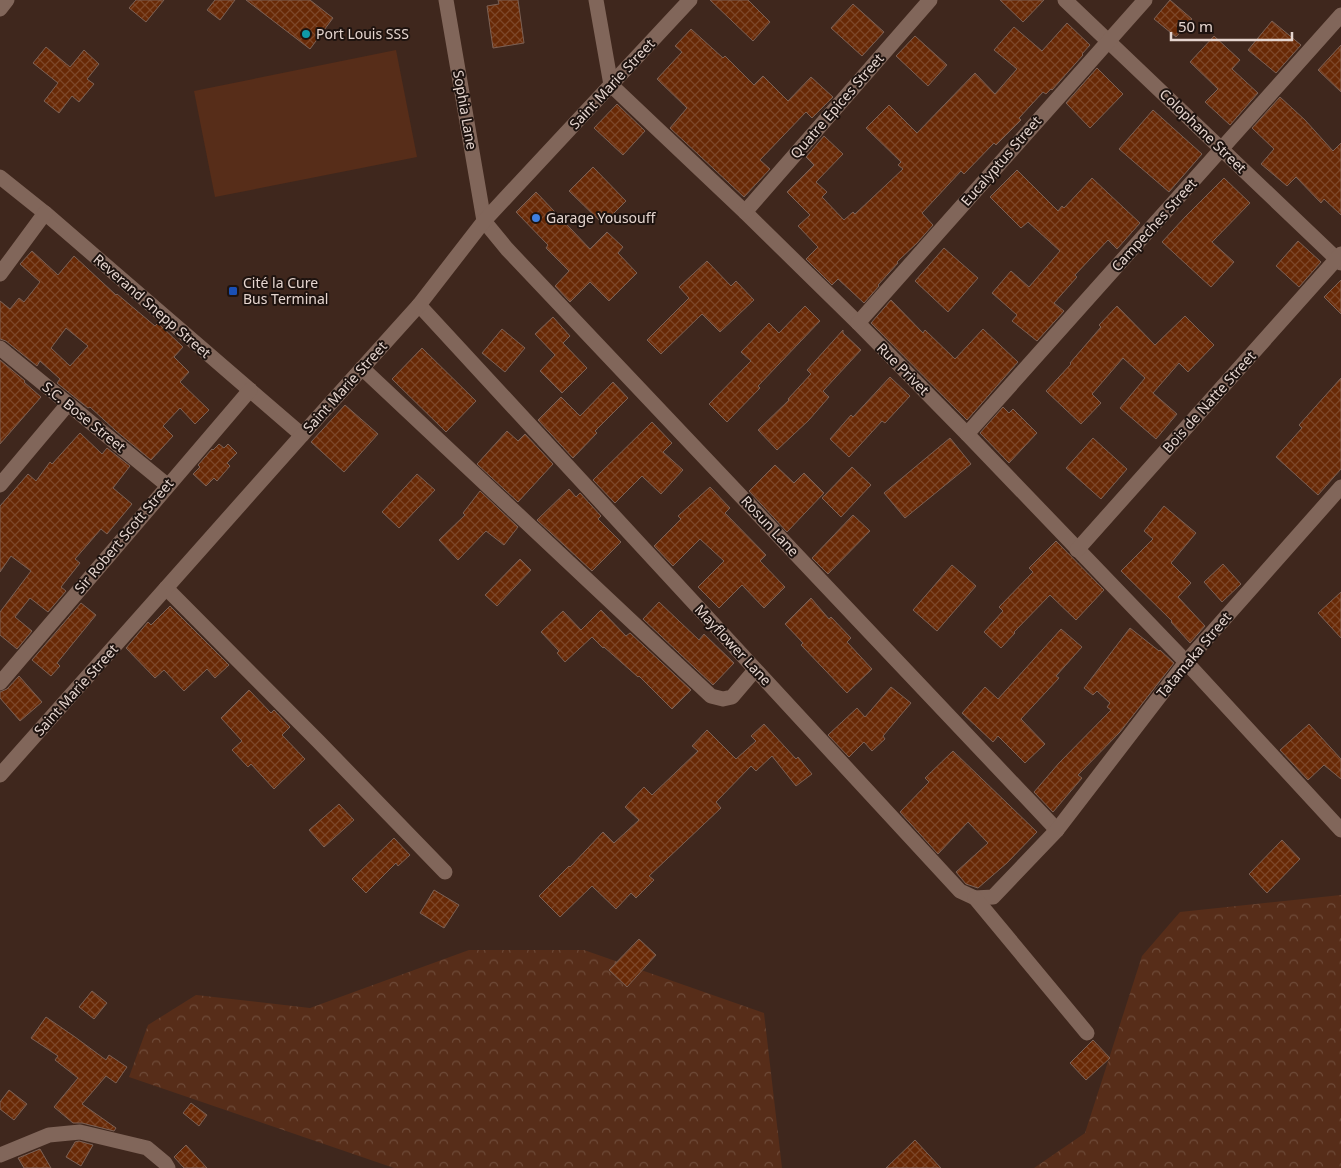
<svg xmlns="http://www.w3.org/2000/svg" width="1341" height="1168" font-family="'Noto Sans',sans-serif">
  <style>
    .forest { fill: url(#forest-crowns) }
    .park { fill: #572d19 }
    .building { fill: url(#building-cross-hatch); stroke: #7c6155; fill-rule: evenodd }
    .lines { fill: none; stroke-linecap: round; stroke-linejoin: round }
    .minor { stroke: #81665a; stroke-width: 15 }
    .culture-dot { fill: #0f9aa8; stroke: #1e130f; stroke-width: 2 }
    .shop-dot { fill: #3f7fe0; stroke: #1e130f; stroke-width: 2 }
    .transit-dot { fill: #1a4fb4; stroke: #1e130f; stroke-width: 2 }
    .labels { text-anchor: middle; stroke-width: 4; stroke-linejoin: round; paint-order: stroke }
    .poi-label { font-size: 14px; fill: #e5d5cf; stroke: #1e130f; text-anchor: start }
    .street-label { font-size: 14px; fill: #e5d5cf; stroke: #1e130f }
  </style>
  <defs>
    <pattern id="forest-crowns" width="20" height="18" patternUnits="userSpaceOnUse" patternTransform="scale(1.25)"><rect width="20" height="18" fill="#572d19"/><path d="M2 6a3 3 0 1 1 6 0M12 15a3 3 0 1 1 6 0" fill="none" stroke="#6f4b39"/></pattern>
    <pattern id="building-cross-hatch" width="8" height="8" patternUnits="userSpaceOnUse" patternTransform="scale(1.25)"><rect width="8" height="8" fill="#682906"/><path d="M0 0l8 8M0 8l8-8" fill="none" stroke="#7d4729"/></pattern>
  </defs>
  <rect width="100%" height="100%" fill="#3f271d"/>
  <g class="forest">
    <path d="M1341 895V1168H1034L1085 1133 1142 956 1180 912Z"/>
    <path d="M469 950H584L764 1013 782 1168H394L129 1077 148 1025 196 995 310 1008Z"/>
  </g>
  <path class="park" d="M396 50 417 157 215 197 194 91Z"/>
  <g class="building">
    <path d="M136 0H164L146 22 129 8Z"/>
    <path d="M215 0H235L220 20 207 10Z"/>
    <path d="M246 0H310L333 18 310 49Z"/>
    <path d="M498 0H518L524 43 493 48 487 6 499 4Z"/>
    <path d="M710 0H748L770 22 753 41Z"/>
    <path d="M1000 0H1044L1023 22Z"/>
    <path d="M1170 0 1192 19 1176 37 1154 19Z"/>
    <path d="M853 4 884 32 862 56 831 28Z"/>
    <path d="M1272 21 1301 45 1276 73 1248 50Z"/>
    <path d="M1067 23 1090 45 1082 54 1083 55 1052 90 1051 89 1046 94 1043 92 1019 118 1021 120 996 145 994 143 964 174 961 171 922 213 933 225 917 243 897 262 898 263 878 285 879 286 864 303 838 279 832 285 806 259 818 247 798 226 810 215 787 192 814 165 806 157 824 136 843 154 816 182 827 192 822 197 844 220 853 212 855 214 903 169 898 165 901 162 866 128 889 105 917 133 975 73 995 94 1017 69 994 50 1014 27 1042 51Z"/>
    <path d="M691 29 723 58 725 56 754 85 763 76 788 101 811 77 833 97 812 118 806 112 760 160 770 169 744 197 670 128 687 108 657 79 682 52 675 46Z"/>
    <path d="M915 36 947 65 928 86 896 56Z"/>
    <path d="M1214 36 1240 60 1232 69 1258 93 1230 125 1205 102 1218 89 1190 62Z"/>
    <path d="M1341 45V92L1318 70Z"/>
    <path d="M46 47 70 67 84 50 99 64 87 79 94 84 79 102 72 96 59 113 44 101 58 83 33 63Z"/>
    <path d="M1097 68 1123 94 1090 128 1066 103Z"/>
    <path d="M1280 97 1305 120 1333 151 1341 143V215L1324 199 1321 203 1296 177 1287 186 1261 164 1274 149 1252 128Z"/>
    <path d="M617 104 645 131 623 155 594 128Z"/>
    <path d="M1153 110 1202 154 1169 192 1119 149Z"/>
    <path d="M593 167 626 201 603 224 569 191Z"/>
    <path d="M1017 170 1058 211 1062 206 1064 208 1092 178 1140 223 1117 249 1108 240 1075 275 1077 277 1054 303 1064 311 1037 341 1012 321 1017 315 992 293 1011 271 1029 287 1060 251 1028 222 1021 228 990 197Z"/>
    <path d="M1224 178 1250 203 1212 242 1234 262 1211 287 1162 242 1185 217Z"/>
    <path d="M536 192 590 249 607 232 623 247 618 253 637 273 609 301 590 282 570 302 555 286 569 271 546 248 548 245 516 212Z"/>
    <path d="M1298 241 1321 262 1299 287 1276 266Z"/>
    <path d="M944 248 978 278 948 312 915 281Z"/>
    <path d="M32 251 58 275 74 256 116 295 117 294 155 326 158 323 183 347 174 357 189 372 180 382 209 410 195 424 180 408 163 426 173 436 151 460 116 431 90 407 88 408 57 383 60 379 40 361 37 366 6 341 0 339V301L10 309 19 298 24 302 40 282 20 264ZM66 328 88 346 70 366 51 348Z"/>
    <path d="M707 261 731 286 736 281 754 300 720 332 702 314 661 354 647 340 689 298 679 287Z"/>
    <path d="M1341 280V314L1324 297Z"/>
    <path d="M891 300 923 333 925 330 955 359 983 329 1018 362 967 420 871 323Z"/>
    <path d="M805 306 820 321 758 386 760 388 727 422 709 404 751 361 741 352 769 323 779 333Z"/>
    <path d="M1117 306 1155 345 1185 316 1214 345 1188 372 1179 363 1153 393 1177 414 1156 439 1120 408 1145 378 1123 358 1092 394 1101 403 1081 424 1046 391 1071 364 1070 363 1101 327 1099 325Z"/>
    <path d="M553 317 570 336 563 343 587 368 562 393 540 371 555 355 535 334Z"/>
    <path d="M502 329 525 348 505 372 482 353Z"/>
    <path d="M843 330V333L861 350 823 391 829 397 809 420 777 450 758 430 789 400 788 399 811 374 807 370Z"/>
    <path d="M422 348 476 401 446 432 392 379Z"/>
    <path d="M0 360 25 381 24 382 41 397 0 444Z"/>
    <path d="M890 377 910 396 885 423 882 421 849 457 830 439 851 415 853 417Z"/>
    <path d="M1341 378V469L1318 495 1276 457 1302 428 1299 425Z"/>
    <path d="M613 382 628 398 595 431 597 433 573 458 538 420 561 397 580 416Z"/>
    <path d="M345 405 378 434 344 472 311 442Z"/>
    <path d="M1003 407 1009 413 1013 409 1037 433 1009 463 980 433Z"/>
    <path d="M652 422 672 443 663 452 683 470 661 494 642 476 615 503 593 480Z"/>
    <path d="M507 431 518 441 525 434 553 464 518 502 477 464Z"/>
    <path d="M80 433 102 454 107 448 130 466 113 488 132 504 107 534 101 529 75 559 80 563 61 587 66 591 48 612 30 598 15 617 32 631 17 649 0 635V612L31 571 11 556 0 572V506L28 474 36 481 50 462 52 464Z"/>
    <path d="M950 438 971 464 905 518 884 493Z"/>
    <path d="M1093 438 1127 469 1101 499 1066 468Z"/>
    <path d="M219 444 224 448 228 444 237 453 227 463 230 466 217 481 214 478 206 486 193 474 200 467 198 465 212 449 213 450Z"/>
    <path d="M775 465 794 483 804 473 824 493 787 532 749 491Z"/>
    <path d="M852 467 871 485 841 517 822 498Z"/>
    <path d="M417 474 435 490 399 528 382 512Z"/>
    <path d="M710 487 730 508 725 513 766 555 760 561 785 587 764 608 742 585 719 608 698 587 724 561 700 539 673 566 654 546 681 519 678 516Z"/>
    <path d="M569 489 576 497 580 493 601 516 598 519 621 542 592 571 537 520Z"/>
    <path d="M480 491 518 527 504 545 486 531 458 560 439 540 465 515 463 513Z"/>
    <path d="M1164 506 1196 533 1171 563 1191 583 1178 597 1205 626 1190 643 1171 622 1172 621 1121 571 1153 539 1144 531Z"/>
    <path d="M853 515 870 531 828 574 812 558Z"/>
    <path d="M1056 541 1104 590 1076 620 1050 595 1014 632 1015 633 1001 648 984 632 1003 611 999 607 1033 572 1029 568Z"/>
    <path d="M520 559 531 570 497 606 485 595Z"/>
    <path d="M1223 564 1241 584 1222 602 1204 582Z"/>
    <path d="M952 565 976 586 937 631 913 610Z"/>
    <path d="M1341 592V638L1318 613Z"/>
    <path d="M811 598 829 619 831 617 851 638 847 642 872 669 847 693 801 645 803 643 785 624Z"/>
    <path d="M659 602 699 640 704 634 734 663 713 685 643 619Z"/>
    <path d="M81 603 96 615 57 663 60 666 51 676 32 660Z"/>
    <path d="M170 606 229 665 215 678 207 669 184 691 164 670 155 678 126 648 148 622 151 625Z"/>
    <path d="M601 610 626 636 630 633 691 690 672 709 639 676 638 677 604 647 603 648 592 637 565 662 557 653 559 651 541 632 563 611 581 630Z"/>
    <path d="M1130 628 1159 651 1160 650 1174 663 1120 732 1078 775 1082 778 1053 812 1034 792 1059 763 1111 710 1107 707 1110 703 1097 691 1093 695 1084 688Z"/>
    <path d="M1061 629 1082 647 1056 676 1059 678 1021 719 1045 744 1025 763 998 736 993 742 962 713 985 687 998 699Z"/>
    <path d="M19 676 42 702 20 721 0 698V692L7 689Z"/>
    <path d="M891 687 911 703 883 736 885 739 872 751 864 742 849 757 828 735 857 708 865 717Z"/>
    <path d="M249 690 271 713 274 710 290 727 282 735 305 759 274 789 251 764 248 767 232 750 242 741 221 718Z"/>
    <path d="M764 724 796 759 798 757 812 774 796 786 772 756 756 771 751 766 716 802 721 808 649 876 654 880 636 898 631 893 616 909 592 886 560 917 539 896 569 866 570 867 603 832 614 843 639 820 625 807 644 787 652 795 698 751 692 746 707 730 736 759 756 741 751 736Z"/>
    <path d="M1309 724 1341 759V779L1324 765 1308 780 1280 750Z"/>
    <path d="M953 751 1037 832 1007 863 978 888 966 884 956 872 988 843 968 822 938 854 900 812 929 782 925 778Z"/>
    <path d="M339 804 354 820 324 847 309 830Z"/>
    <path d="M394 838 410 855 398 866 396 863 366 893 352 879Z"/>
    <path d="M1282 840 1300 859 1267 893 1249 874Z"/>
    <path d="M434 890 459 905 444 928 420 913Z"/>
    <path d="M639 939 656 955 627 987 609 970Z"/>
    <path d="M92 991 107 1003 94 1019 79 1007Z"/>
    <path d="M46 1017 75 1037 106 1060 109 1055 127 1067 116 1083 106 1076 82 1104 116 1128 114 1131 82 1123H73L54 1107 78 1078 55 1060 58 1056 31 1038Z"/>
    <path d="M1093 1040 1110 1058 1086 1080 1070 1063Z"/>
    <path d="M9 1090 27 1104 14 1120 0 1109V1102Z"/>
    <path d="M191 1103 207 1115 199 1126 183 1113Z"/>
    <path d="M915 1140 941 1168H886Z"/>
    <path d="M79 1141 93 1145 81 1166 66 1157 75 1142Z"/>
    <path d="M186 1145 207 1168H184L174 1157Z"/>
    <path d="M40 1149 51 1168H24L18 1158Z"/>
  </g>
  <g class="lines">
    <g class="minor">
      <path d="M446 0 484 221"/>
      <path d="M596 0 611 85 745 212 858 323 967 434 1186 662 1341 830"/>
      <path d="M1065 0 1341 263"/>
      <path d="M0 9 7 0"/>
      <path d="M0 177 45 213 302 435"/>
      <path d="M745 212 930 0"/>
      <path d="M484 221 507 249 1057 830"/>
      <path d="M0 274 45 213"/>
      <path d="M419 305 960 891 975 898 993 897 1057 830 1186 662 1341 487"/>
      <path d="M858 323 1145 0"/>
      <path d="M0 348 167 485"/>
      <path d="M362 368 711 696 723 699 732 697 755 670"/>
      <path d="M967 434 1341 15"/>
      <path d="M0 485 68 404"/>
      <path d="M1077 550 1341 254"/>
      <path d="M166 588 318 741 445 872"/>
      <path d="M0 683 250 390"/>
      <path d="M0 775 302 435 419 305 484 221 690 0"/>
      <path d="M975 898 1087 1033"/>
      <path d="M0 1155 49 1135 80 1132 147 1148 165 1163 168 1168"/>
    </g>
  </g>
  <circle class="culture-dot" cx="306" cy="34" r="5"/>
  <circle class="shop-dot" cx="536" cy="218" r="5"/>
  <rect class="transit-dot" x="228" y="286" width="10" height="10" rx="2.5"/>
  <g class="labels">
    <g class="poi-label">
      <text x="316" y="39">Port Louis SSS</text>
      <text x="546" y="223">Garage Yousouff</text>
      <text x="243" y="288">Cité la Cure<tspan x="243" dy="16">Bus Terminal</tspan></text>
    </g>
    <g class="street-label">
      <text transform="translate(612 84) rotate(-47)" y="5">Saint Marie Street</text>
      <text transform="translate(837 106) rotate(-49)" y="5">Quatre Epices Street</text>
      <text transform="translate(465 110) rotate(80)" y="5">Sophia Lane</text>
      <text transform="translate(1203 131) rotate(44)" y="5">Colophane Street</text>
      <text transform="translate(1001 161) rotate(-49)" y="5">Eucalyptus Street</text>
      <text transform="translate(1154 225) rotate(-48)" y="5">Campeches Street</text>
      <text transform="translate(152 306) rotate(41)" y="5">Reverand Snepp Street</text>
      <text transform="translate(903 369) rotate(45)" y="5">Rue Privet</text>
      <text transform="translate(345 387) rotate(-48)" y="5">Saint Marie Street</text>
      <text transform="translate(1209 402) rotate(-48)" y="5">Bois de Natte Street</text>
      <text transform="translate(84 417) rotate(39)" y="5">S.C. Bose Street</text>
      <text transform="translate(770 526) rotate(47)" y="5">Rosun Lane</text>
      <text transform="translate(124 536) rotate(-50)" y="5">Sir Robert Scott Street</text>
      <text transform="translate(733 645) rotate(47)" y="5">Mayflower Lane</text>
      <text transform="translate(1194 655) rotate(-50)" y="5">Tatamaka Street</text>
      <text transform="translate(76 690) rotate(-48)" y="5">Saint Marie Street</text>
    </g>
  </g>
  <path d="M1171 32v8h121v-8" fill="none" stroke="#e5d5cf" stroke-width="2.5"/>
  <text x="1178" y="32" font-size="15" fill="#e5d5cf" stroke="#1e130f" stroke-width="4" paint-order="stroke">50 m</text>
</svg>
